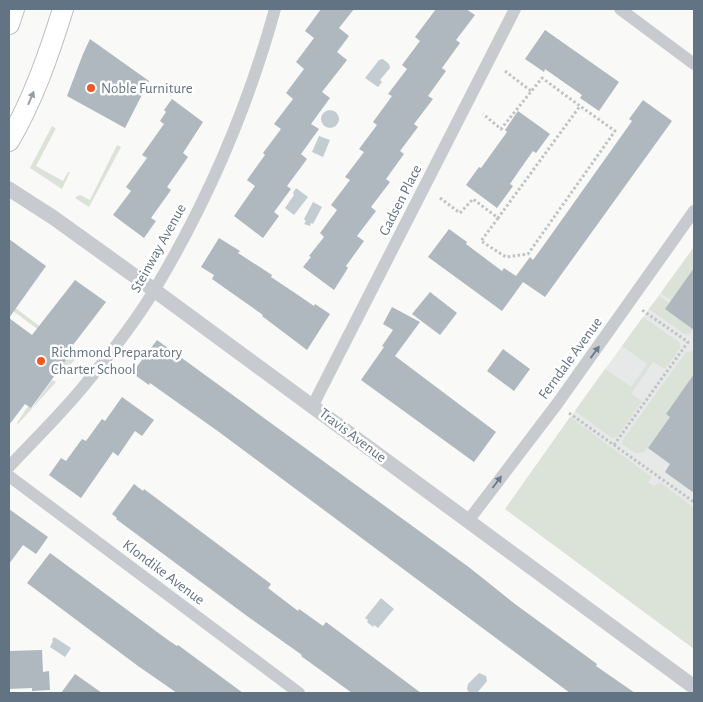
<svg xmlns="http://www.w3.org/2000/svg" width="703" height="702" font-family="'Alegreya Sans',sans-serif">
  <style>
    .built { fill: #e7e8e8 }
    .green { fill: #dbe2d8 }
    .water { fill: #c2ccd1 }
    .building { fill: #afb8be }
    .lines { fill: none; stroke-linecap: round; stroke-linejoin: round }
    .primary-casing { stroke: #babec2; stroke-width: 22 }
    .path { stroke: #c0c3c5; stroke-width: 3; stroke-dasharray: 2.5 2.5; stroke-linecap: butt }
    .minor { stroke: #c7cbcf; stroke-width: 12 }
    .tertiary { stroke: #c7cbcf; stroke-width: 15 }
    .primary { stroke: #fff; stroke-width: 20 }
    .oneway { fill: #919ea9 }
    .oneway2 { fill: #6c7d8c }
    .poi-dot { fill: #f15720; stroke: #fff; stroke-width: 2 }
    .labels { text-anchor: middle; stroke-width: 5; stroke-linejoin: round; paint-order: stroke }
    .poi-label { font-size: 15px; fill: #627484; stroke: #fff; text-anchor: start }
    .street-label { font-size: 15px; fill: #627484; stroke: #fff }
  </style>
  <rect width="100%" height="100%" fill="#f9f9f7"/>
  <path class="built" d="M694 247V515L566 423Z"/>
  <g class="green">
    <path d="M52 126 56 129 55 130 36 166 63 181 68 172H70L62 189 30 168Z"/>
    <path d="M117 145 121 147 89 207 75 198 76 197 80 195 90 200Z"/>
    <path d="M694 247V268L671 300 661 293Z"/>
    <path d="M659 296 669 303 665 309 693 329 690 334H685L649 309Z"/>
    <path d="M9 303 68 348 70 345 80 353 68 368 63 364 70 353 9 308Z"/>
    <path d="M643 317 680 343V348L665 369 653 362 631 394 642 401 617 437 612 438 575 411 605 369 631 387 647 364 622 346Z"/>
    <path d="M694 351V374L666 414 670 417 644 452 635 453 622 444V441L686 352Z"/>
    <path d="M52 380 56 382 18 424 17 423 28 406 32 408Z"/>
    <path d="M570 417 652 477 648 482 654 486 660 482 694 508V649L505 509Z"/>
  </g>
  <g class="water">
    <path d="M383 59 389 64 390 68 380 80 382 82 378 87 365 78 379 60Z"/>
    <circle cx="330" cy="119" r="9"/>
    <path d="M319 136 330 140 323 157 312 152Z"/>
    <path d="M296 188 308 197 294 215 285 208 294 195 293 193Z"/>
    <path d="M313 202 322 207 313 224 311 223 310 226 304 224 306 221 304 219Z"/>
    <path d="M381 598 394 609 378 628 374 625 373 627 367 622 368 620 365 618Z"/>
    <path d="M54 637 71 648 65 657 50 647 53 641 52 640Z"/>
    <path d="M479 673 486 676 487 681 477 693H469L467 689 468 684Z"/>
  </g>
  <g class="building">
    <path d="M321 9H354L339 28 349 36 337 52 347 60 322 92 330 98 311 124 319 129 301 154 307 159 287 186 291 189 274 212 279 216 263 238 234 216 255 186 247 180 265 155 263 153 281 129 274 124 293 99 286 93 304 69 296 62 314 38 305 31Z"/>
    <path d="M436 9H466L475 15 456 40 460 43 442 68 446 71 428 96 433 99 414 124 418 127 400 151 404 154 386 179 390 182 371 207 376 211 357 236 364 241 346 266 348 268 334 290 303 267 311 257 309 256 324 237 320 233 337 210 331 205 350 180 345 177 364 152 359 149 377 125 373 122 392 96 388 94 407 69 402 65 420 41 415 37Z"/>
    <path d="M545 30 619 82 599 111 580 98 582 95 545 69 544 72 525 59Z"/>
    <path d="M90 39 149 81 125 128 67 96 83 54Z"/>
    <path d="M172 99 203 122 183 153 188 157 167 187 171 190 151 218 156 221 144 238 113 215 131 191 126 187 147 158 142 155 164 124 160 121 166 112 164 110Z"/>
    <path d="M643 100 672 121 545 297 523 282 502 311 428 257 449 229 467 242 466 244 502 271 504 268 516 276 530 257 533 260 546 242 632 121 629 119Z"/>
    <path d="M518 111 550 134 536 153 533 151 521 168 510 184 513 186 497 208 466 185 479 167 481 168 507 132 505 130Z"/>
    <path d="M219 238 240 251 238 253 272 275 271 277 295 293 314 306 315 304 330 314 307 350 262 316 263 315 212 279 214 275 201 267Z"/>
    <path d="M9 239 46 266 9 318Z"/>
    <path d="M694 268V330L665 309Z"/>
    <path d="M75 280 106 302 63 358 66 360 31 408 25 404 9 425V318L32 335Z"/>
    <path d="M430 292 457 313 440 335 412 314Z"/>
    <path d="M392 307 420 322 395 356 496 432 474 462 361 380 384 347 382 346 393 330 383 324Z"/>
    <path d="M157 340 470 568 515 604 597 664 596 666 635 693H570L219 432 150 383 149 385 132 373Z"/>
    <path d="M503 349 530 369 514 391 487 371Z"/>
    <path d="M694 374V493L665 472 670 464 648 448 670 417 666 414Z"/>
    <path d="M122 397 154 420 142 436 135 431 118 456 113 452 81 498 49 475 61 458 66 461 82 439 86 441 102 419 105 421Z"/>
    <path d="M134 484 143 491 144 489 271 584 268 588 298 611 299 609 323 626 326 622 421 693H352L301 656 302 655 247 616 116 519 117 518 112 514Z"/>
    <path d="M9 509 48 537 36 554 23 545 9 564Z"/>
    <path d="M50 553 168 640 177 646 178 645 243 693H177L138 666 27 583Z"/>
    <path d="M42 650 43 672 49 671 50 690 32 691V688L9 689V651Z"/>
    <path d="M75 674 102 693H61Z"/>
  </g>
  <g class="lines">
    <defs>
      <g id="primary">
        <path d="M9 24 14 9"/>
        <path d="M9 141C33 100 49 54 63 9"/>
      </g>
    </defs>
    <use href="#primary" class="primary-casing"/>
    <g class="path">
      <path d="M505 71 531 91"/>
      <path d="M440 198 460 213 473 199 498 218 580 106 542 78 501 129 483 114"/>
      <path d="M498 218 481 241 506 257 528 254 615 131 580 106"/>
      <path d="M569 413 694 502"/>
      <path d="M614 445 688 342 642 310"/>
    </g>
    <g class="minor">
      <path d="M620 9 694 64"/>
      <path d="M313 405 515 9"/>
      <path d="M9 467C33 441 60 415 83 387 107 358 136 321 155 289 207 202 248 107 275 9"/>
      <path d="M9 476 299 693"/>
      <path d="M468 521 557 404 694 211"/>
    </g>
    <path class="tertiary" d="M9 189 54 218 154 290 694 687"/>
    <use href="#primary" class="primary"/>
  </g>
  <defs><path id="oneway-solid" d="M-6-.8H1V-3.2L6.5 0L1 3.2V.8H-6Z" transform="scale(1.25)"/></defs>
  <use class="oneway" href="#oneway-solid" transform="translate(31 98) rotate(-67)"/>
  <g class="oneway2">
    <use href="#oneway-solid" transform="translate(595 352) rotate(-54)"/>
    <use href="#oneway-solid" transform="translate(497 482) rotate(-53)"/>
  </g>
  <g class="poi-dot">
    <circle cx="91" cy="88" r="5"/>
    <circle cx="41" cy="361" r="5"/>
  </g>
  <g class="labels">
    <g class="poi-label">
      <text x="101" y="93">Noble Furniture</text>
      <text x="51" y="357">Richmond Preparatory<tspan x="51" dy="17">Charter School</tspan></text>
    </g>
    <g class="street-label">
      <text transform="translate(400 200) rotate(-63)" y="5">Gadsen Place</text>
      <text transform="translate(158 248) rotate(-61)" y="5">Steinway Avenue</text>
      <text transform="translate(570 358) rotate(-54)" y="5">Ferndale Avenue</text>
      <text transform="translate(353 435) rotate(37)" y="5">Travis Avenue</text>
      <text transform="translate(164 572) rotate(37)" y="5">Klondike Avenue</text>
    </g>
  </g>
  <rect width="703" height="702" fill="none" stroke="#627484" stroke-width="20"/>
</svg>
